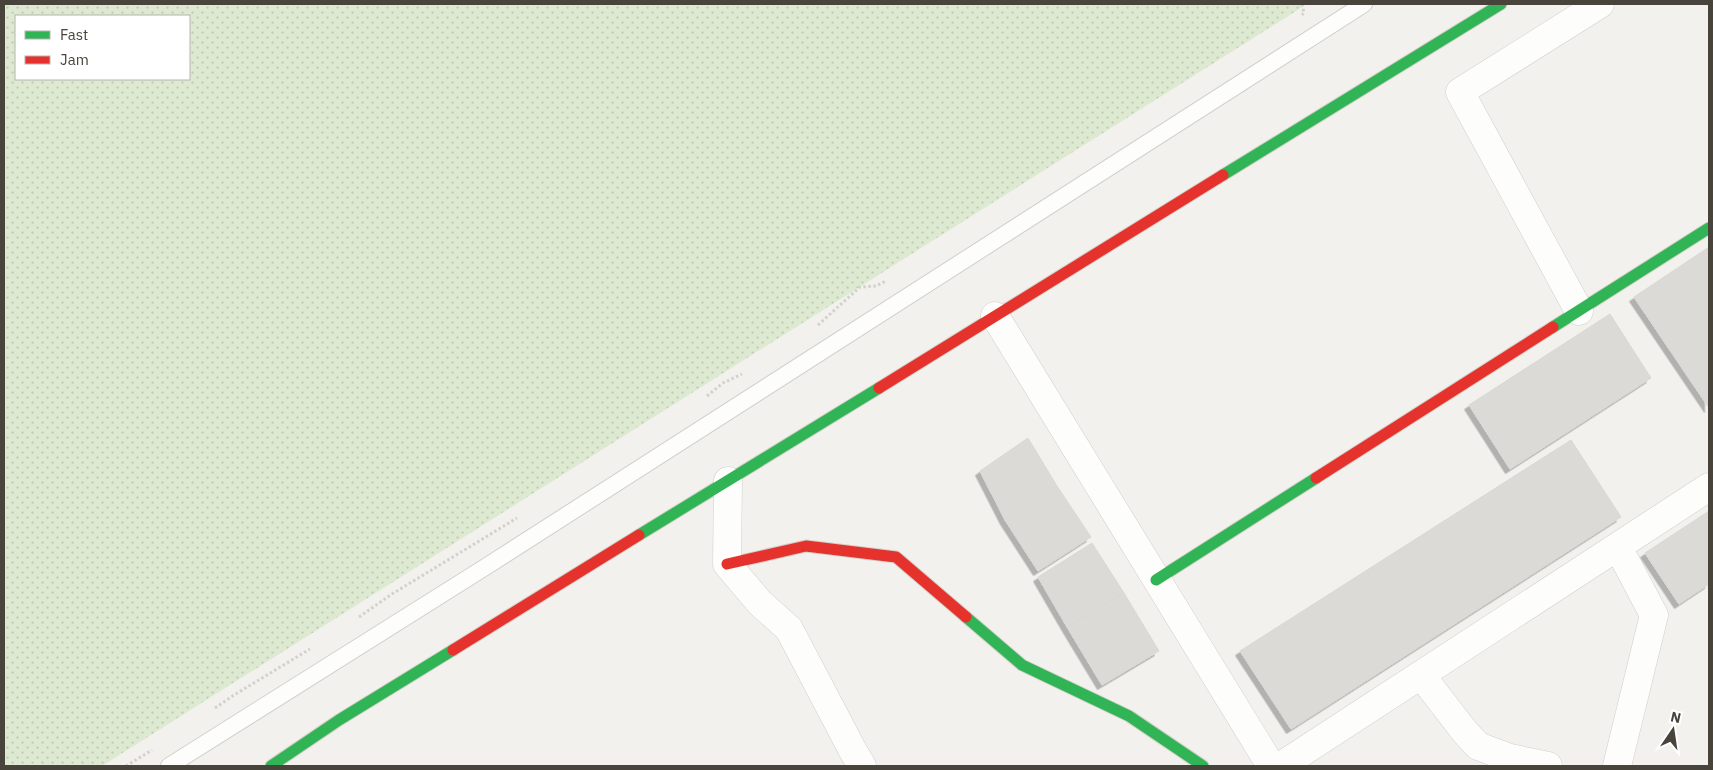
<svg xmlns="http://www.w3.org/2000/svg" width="1713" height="770" font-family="'IBM Plex Sans',sans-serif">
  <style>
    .grass { fill: url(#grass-dots); fill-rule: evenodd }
    .building { fill: #dcdad7; stroke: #dad8d4; filter: url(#shadow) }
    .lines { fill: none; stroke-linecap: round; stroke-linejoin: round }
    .lane-casing { stroke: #d0cfcc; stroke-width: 18 }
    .street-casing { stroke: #d0cfcc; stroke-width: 29 }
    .fast-casing { stroke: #d2d0c8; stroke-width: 13 }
    .jam-casing { stroke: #d2d0c8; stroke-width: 13 }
    .path { stroke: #d2d1cc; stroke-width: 3; stroke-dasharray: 2.5 2.5; stroke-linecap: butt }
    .lane { stroke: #fdfdfc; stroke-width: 16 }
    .street { stroke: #fdfdfc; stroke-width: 28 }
    .fast { stroke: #30b455; stroke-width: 11 }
    .jam { stroke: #e5322d; stroke-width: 11 }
  </style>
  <defs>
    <pattern id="grass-dots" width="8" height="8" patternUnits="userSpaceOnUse" patternTransform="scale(1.25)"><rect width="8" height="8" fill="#dee9d1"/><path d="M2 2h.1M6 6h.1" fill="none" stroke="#c0c9b4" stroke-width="1.8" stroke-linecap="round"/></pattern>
    <filter id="shadow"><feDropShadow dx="-4.5" dy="4.5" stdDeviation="0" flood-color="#0004"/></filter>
  </defs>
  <rect width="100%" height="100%" fill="#f2f1ee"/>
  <path class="grass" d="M4 4H1307L102 766H4ZM16 16H189V79H16Z"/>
  <g class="building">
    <path d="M1709 247V408L1634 297Z"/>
    <path d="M1610 314 1651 378 1510 469 1469 405Z"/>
    <path d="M1028 438 1057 486 1005 520 980 471Z"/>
    <path d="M1571 440 1621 517 1291 729 1240 651Z"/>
    <path d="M1057 486 1091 537 1038 571 1005 520Z"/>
    <path d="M1709 511V584L1679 604 1645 553Z"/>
    <path d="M1092 543 1124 593 1067 627 1038 577Z"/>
    <path d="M1124 593 1159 651 1102 685 1067 627Z"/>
  </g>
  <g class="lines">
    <defs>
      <path id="lane" d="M169 766 487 566 1364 4"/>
      <g id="street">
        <path d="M1579 311 1460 92 1600 4"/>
        <path d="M995 316 1271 766"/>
        <path d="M728 481 727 564 760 603 789 629 853 751 862 766"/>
        <path d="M1421 675 1465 732 1478 746 1510 758 1548 766"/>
        <path d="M1281 766 1709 487"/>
        <path d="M1617 766 1654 615 1618 547"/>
      </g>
      <g id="fast">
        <path d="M1223 175 1501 4"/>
        <path d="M1553 327 1709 228"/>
        <path d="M639 535 879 388"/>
        <path d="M1156 580 1316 478"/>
        <path d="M966 617 1022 665 1129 716 1203 766"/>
        <path d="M271 766 339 720 453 650"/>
      </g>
      <g id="jam">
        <path d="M879 388 1223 175"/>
        <path d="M1316 478 1553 327"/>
        <path d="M727 564 806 546 896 557 966 617"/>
        <path d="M453 650 639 535"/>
      </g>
    </defs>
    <use href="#lane" class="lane-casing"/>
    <use href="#street" class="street-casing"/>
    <use href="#fast" class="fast-casing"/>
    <use href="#jam" class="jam-casing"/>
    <g class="path">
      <path d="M1302 4 1304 13 1302 15"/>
      <path d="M818 325 860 287 876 286 886 281"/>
      <path d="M707 396 723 383 742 374"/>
      <path d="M359 617 392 594 517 518"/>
      <path d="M215 708 234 695 310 649"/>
      <path d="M126 766 152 750"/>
    </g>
    <use href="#lane" class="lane"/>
    <use href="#street" class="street"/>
    <use href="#fast" class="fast"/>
    <use href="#jam" class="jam"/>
  </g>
  <rect width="1713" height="770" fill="none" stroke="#48443b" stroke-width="10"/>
  <rect x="15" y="15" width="175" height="65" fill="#ffffff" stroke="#b6b4b1"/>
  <rect x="25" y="31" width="25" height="8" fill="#30b455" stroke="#b6b4b1"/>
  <text x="60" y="40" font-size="15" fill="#48443b">Fast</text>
  <rect x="25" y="56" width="25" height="8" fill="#e5322d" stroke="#b6b4b1"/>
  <text x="60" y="65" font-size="15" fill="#48443b">Jam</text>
  <g transform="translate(1673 730) rotate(13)" stroke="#ffffff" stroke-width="4" paint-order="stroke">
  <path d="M0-4L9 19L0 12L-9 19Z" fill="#48443b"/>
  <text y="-8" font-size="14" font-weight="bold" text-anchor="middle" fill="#48443b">N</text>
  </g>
</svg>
